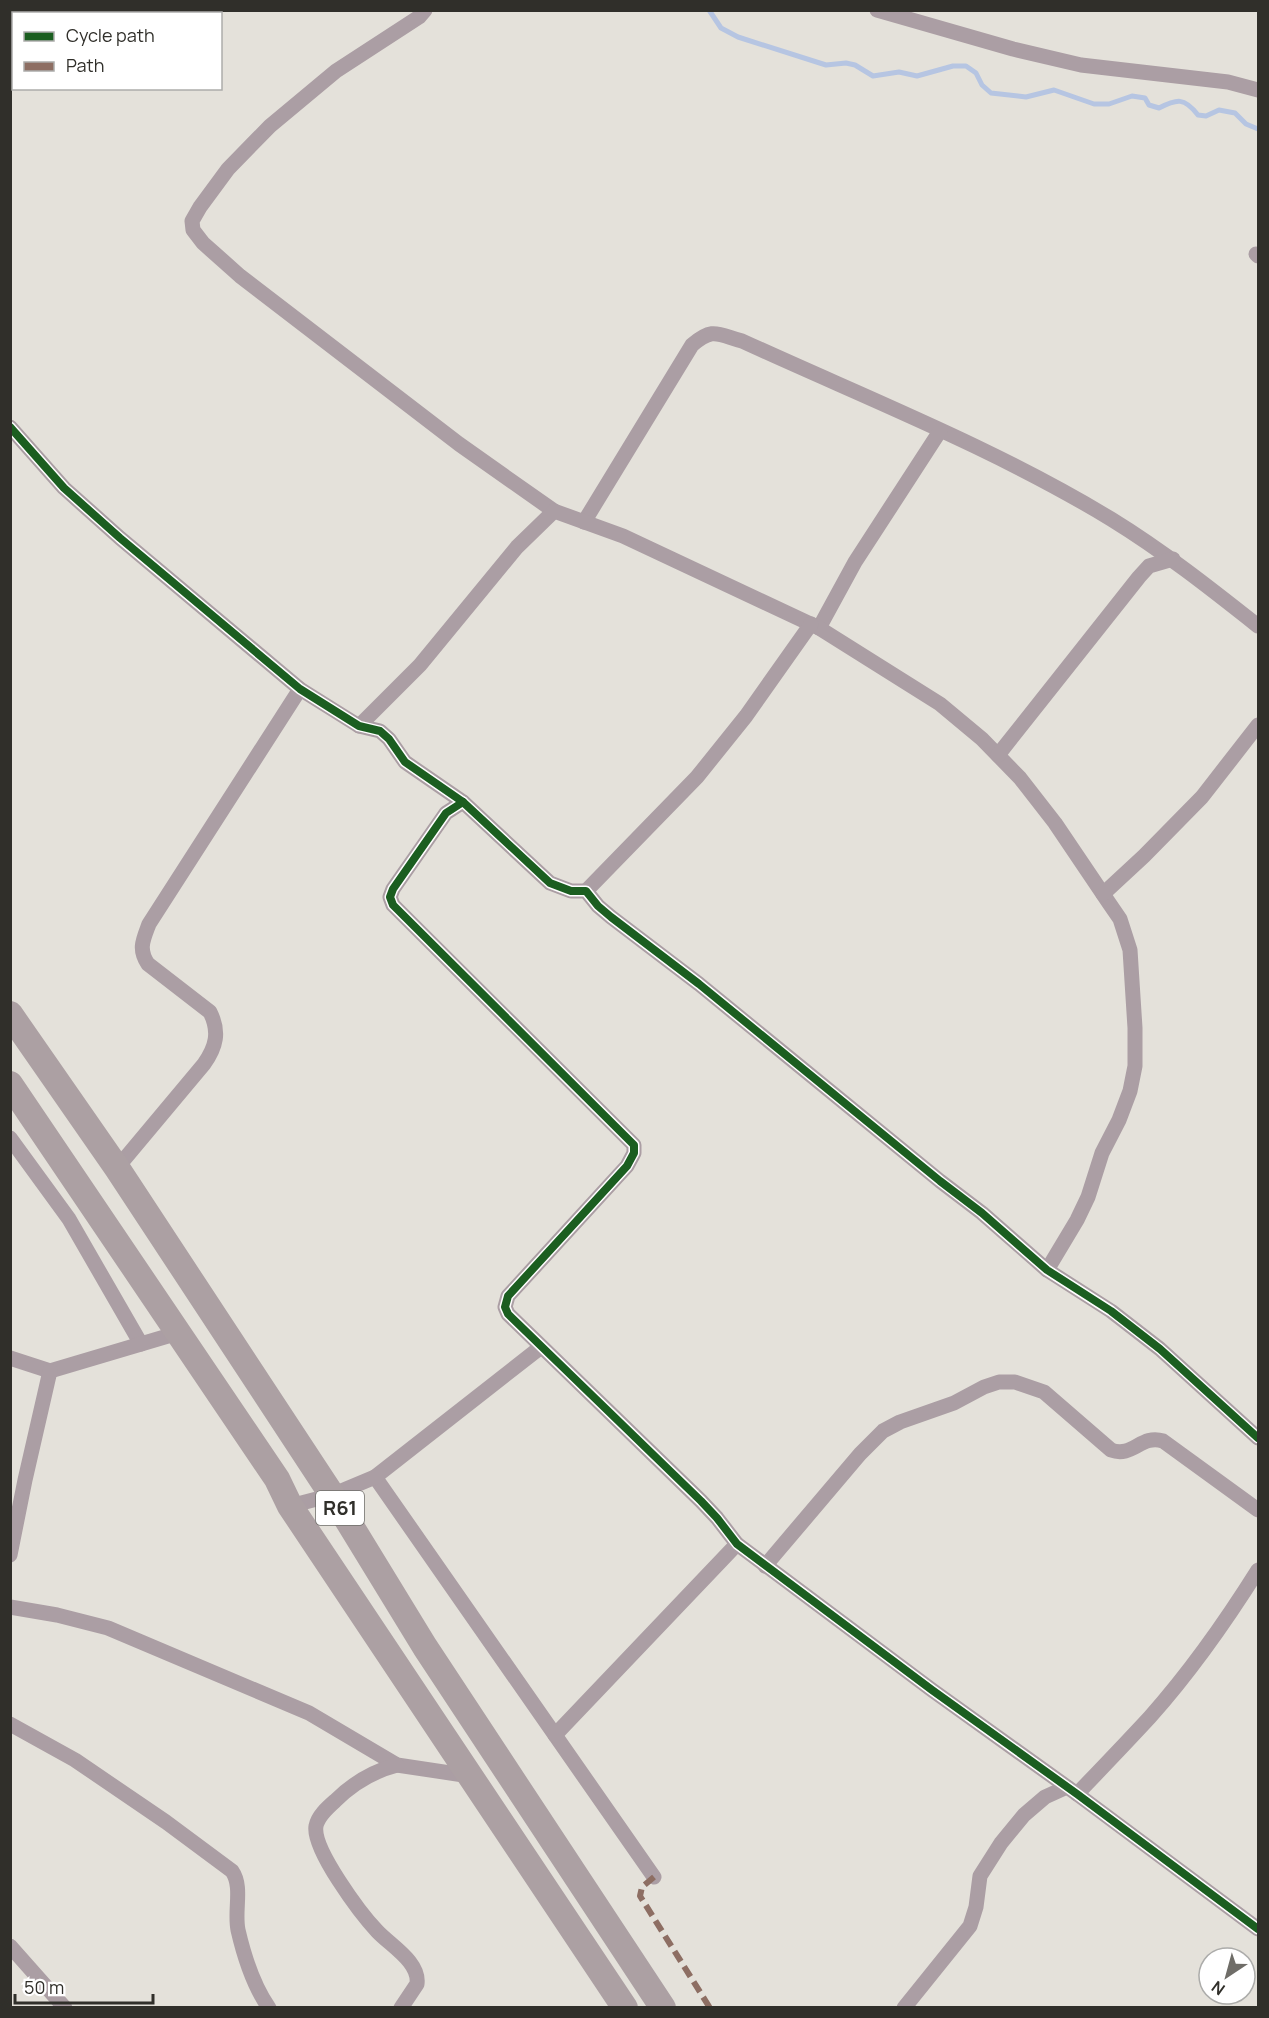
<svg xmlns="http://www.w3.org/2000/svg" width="1269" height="2018" font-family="Manrope,sans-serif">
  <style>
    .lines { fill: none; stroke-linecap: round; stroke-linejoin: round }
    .stream { stroke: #b6c5e2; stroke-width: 5 }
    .minor { stroke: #ab9ea4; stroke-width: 15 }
    .primary { stroke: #aca0a3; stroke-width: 26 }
    .quiet { stroke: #8d6e63; stroke-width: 6; stroke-dasharray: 12 6; stroke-linecap: butt }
    .cycleway-casing { stroke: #fff; stroke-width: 11 }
    .cycleway { stroke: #1b5e20; stroke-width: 8 }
    .labels { text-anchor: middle; stroke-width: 6; stroke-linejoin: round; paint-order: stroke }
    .shield { fill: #fff; stroke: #6e6d6a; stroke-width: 1.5 }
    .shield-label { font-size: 20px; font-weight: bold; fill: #302f2a }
  </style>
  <rect width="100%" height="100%" fill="#e4e1da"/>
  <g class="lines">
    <path class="stream" d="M709 10 721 28 738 37 826 65 846 63 855 65 873 76 899 72 917 76 953 66H966L976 73 982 85 991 93 1026 97 1054 90 1094 104H1109L1132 96 1145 98 1149 105 1159 108C1177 99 1184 97 1198 115L1206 116 1219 110 1235 113 1246 124 1258 129"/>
    <g class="minor">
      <path d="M425 10 419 17 336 71 270 126 228 169 200 207 192 221 193 230 203 243 240 276 459 444 554 511"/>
      <path d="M877 10 1013 49 1081 65 1228 82 1258 90"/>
      <path d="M10 14 15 10"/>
      <path d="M1256 254 1258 256"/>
      <path d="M10 427 64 488 120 538 300 689 359 726 380 731 389 739 405 762 463 802 550 883 571 891H586L598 906 611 917 699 984 940 1181 982 1213 1047 1270 1111 1311 1160 1349 1258 1438"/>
      <path d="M584 522 692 345C713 327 717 334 742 341 866 398 994 448 1111 519 1163 551 1210 588 1258 626"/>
      <path d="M819 628 855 562 940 431"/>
      <path d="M359 726 420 665 517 547 554 511 623 536 819 628 940 704 982 739 1020 778 1055 823 1109 903 1120 919 1130 950 1135 1028V1066L1130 1091 1119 1120 1102 1153 1088 1197 1077 1220 1047 1270"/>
      <path d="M998 755 1139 577 1149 566 1173 559"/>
      <path d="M463 802 446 813 393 889 390 897 393 905 634 1145V1153L627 1166 508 1296 505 1307 508 1314 701 1501 717 1518 737 1544 932 1690 1077 1794 1258 1929"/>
      <path d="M586 891 697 777 746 716 811 624"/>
      <path d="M1103 894 1144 856 1202 797 1258 725"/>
      <path d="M10 1138 69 1219 141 1344"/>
      <path d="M117 1168 204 1064C216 1047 220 1032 210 1012L148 964C138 949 143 940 149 924L300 689"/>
      <path d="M10 1358 50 1371 178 1333"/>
      <path d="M375 1477 654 1877"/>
      <path d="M290 1506 332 1495 375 1477 541 1347"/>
      <path d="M10 1555 25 1480 50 1371"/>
      <path d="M765 1566 860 1454 883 1431 900 1422 954 1403 984 1387 999 1382H1015L1044 1392 1111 1450C1133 1458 1141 1434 1163 1441L1258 1510"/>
      <path d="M10 1607 57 1615 108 1628 309 1713 397 1765 470 1776"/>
      <path d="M10 1724 75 1760 166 1822 232 1871C243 1887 234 1910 238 1930 244 1956 253 1985 269 2008"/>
      <path d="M555 1735 737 1544"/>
      <path d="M397 1765C374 1771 352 1784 335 1801 327 1808 318 1816 316 1826 312 1849 361 1914 377 1931 391 1946 420 1962 417 1984L401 2008"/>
      <path d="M1077 1794C1102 1768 1126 1743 1150 1717 1190 1672 1226 1621 1258 1570"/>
      <path d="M10 1946 65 2008"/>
      <path d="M904 2008 970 1926 976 1907 980 1876 1001 1843 1024 1815 1045 1797 1067 1787"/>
    </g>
    <g class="primary">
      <path d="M10 1014 117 1168 332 1495 425 1647 663 2008"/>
      <path d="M10 1084 277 1479 290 1506 625 2008"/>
    </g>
    <path class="quiet" d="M654 1877 642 1887 640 1896 710 2008"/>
    <defs>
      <g id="cycleway">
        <path d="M10 427 64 488 120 538 300 689 359 726 380 731 389 739 405 762 463 802 550 883 571 891H586L598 906 611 917 699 984 940 1181 982 1213 1047 1270 1111 1311 1160 1349 1258 1438"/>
        <path d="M463 802 446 813 393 889 390 897 393 905 634 1145V1153L627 1166 508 1296 505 1307 508 1314 701 1501 717 1518 737 1544 932 1690 1077 1794 1258 1929"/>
      </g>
    </defs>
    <use href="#cycleway" class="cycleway-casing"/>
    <use href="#cycleway" class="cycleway"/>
  </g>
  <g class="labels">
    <rect class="shield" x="316" y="1491" width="48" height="34" rx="4.5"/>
    <g class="shield-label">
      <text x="340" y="1515">R61</text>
    </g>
  </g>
  <rect width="1269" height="2018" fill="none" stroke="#302f2a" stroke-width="24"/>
  <rect x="12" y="12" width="210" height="78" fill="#ffffff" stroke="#acacaa" stroke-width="1.5"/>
  <rect x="24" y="32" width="30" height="9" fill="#1b5e20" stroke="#acacaa" stroke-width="1.5"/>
  <text x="66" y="42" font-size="18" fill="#302f2a">Cycle path</text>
  <rect x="24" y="62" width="30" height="9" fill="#8d6e63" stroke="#acacaa" stroke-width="1.5"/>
  <text x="66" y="72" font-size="18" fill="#302f2a">Path</text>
  <g transform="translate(1227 1976) rotate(216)"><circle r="28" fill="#ffffff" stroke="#acacaa" stroke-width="1.5"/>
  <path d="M0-4.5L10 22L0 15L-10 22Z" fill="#6f6d68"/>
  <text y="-9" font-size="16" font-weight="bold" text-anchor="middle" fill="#302f2a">N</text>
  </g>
  <path d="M15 1994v9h138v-9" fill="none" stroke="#302f2a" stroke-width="3"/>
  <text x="24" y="1994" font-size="18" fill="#302f2a" stroke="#ffffff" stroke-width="4.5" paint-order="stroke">50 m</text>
</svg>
